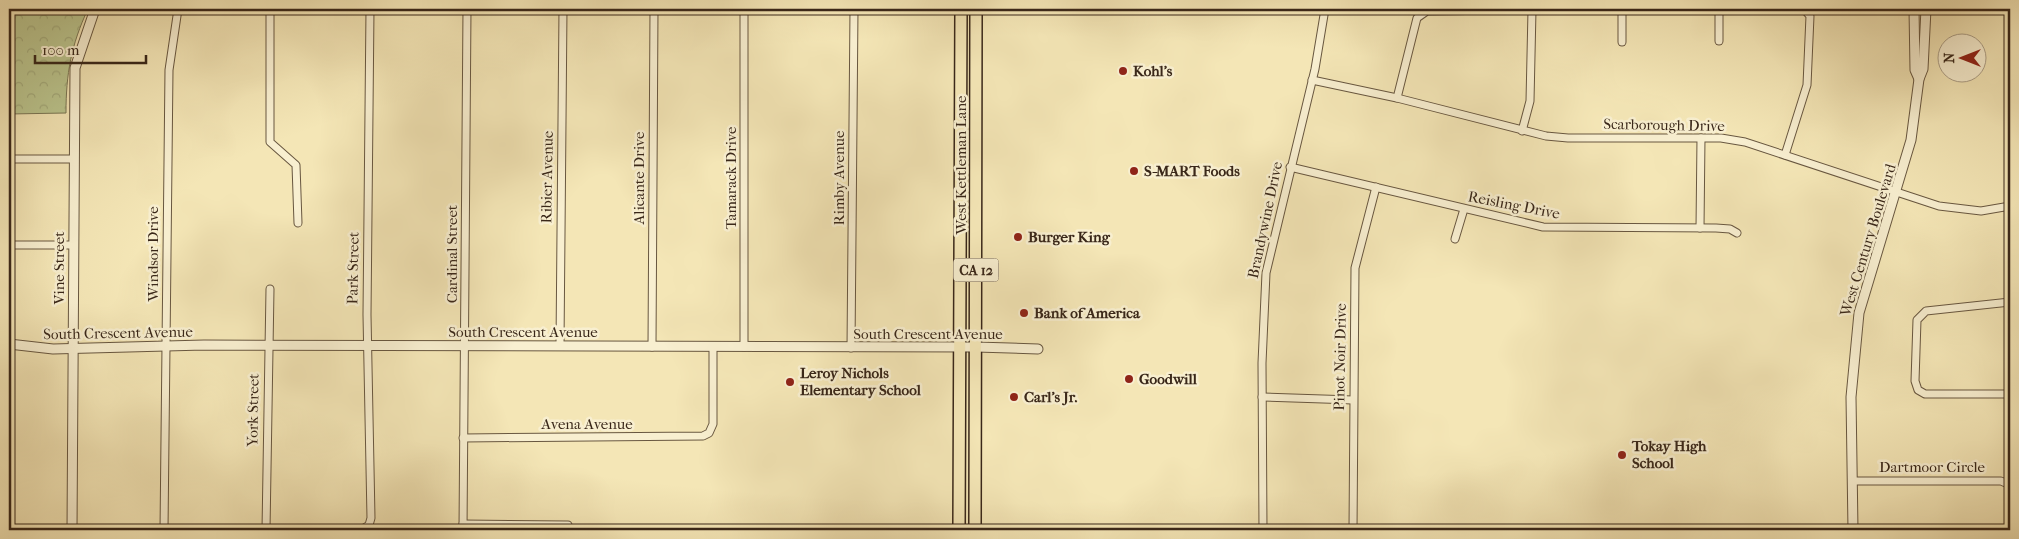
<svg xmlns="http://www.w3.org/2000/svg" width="2019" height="539" font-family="'IM FELL French Canon',serif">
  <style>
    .park { fill: url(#park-crowns); stroke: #7a7654 }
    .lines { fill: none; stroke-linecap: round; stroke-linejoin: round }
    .minor-casing { stroke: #685740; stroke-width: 9 }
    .tertiary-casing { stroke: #685740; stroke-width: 11 }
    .primary-casing { stroke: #392719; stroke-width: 14 }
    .minor { stroke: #f8efd0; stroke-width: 7 }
    .tertiary { stroke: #f8efd0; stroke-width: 9 }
    .primary { stroke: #f4e6b6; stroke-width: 11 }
    .poi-dot { fill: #8f2418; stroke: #f8efd0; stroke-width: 2 }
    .labels { text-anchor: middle; stroke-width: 5; stroke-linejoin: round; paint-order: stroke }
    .shield { fill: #f8efd0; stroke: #726350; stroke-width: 1 }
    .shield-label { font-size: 14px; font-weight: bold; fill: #392719 }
    .poi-label { font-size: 15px; font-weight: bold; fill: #392719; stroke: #f8efd0; text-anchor: start }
    .street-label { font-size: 15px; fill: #392719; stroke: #f8efd0 }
  </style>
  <defs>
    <pattern id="park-crowns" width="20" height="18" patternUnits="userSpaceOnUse" patternTransform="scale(1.25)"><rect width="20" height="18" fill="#bbc58e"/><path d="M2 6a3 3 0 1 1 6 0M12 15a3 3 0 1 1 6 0" fill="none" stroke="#a2a97a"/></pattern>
  </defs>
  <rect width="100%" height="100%" fill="#f4e6b6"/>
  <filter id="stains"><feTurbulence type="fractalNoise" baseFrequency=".004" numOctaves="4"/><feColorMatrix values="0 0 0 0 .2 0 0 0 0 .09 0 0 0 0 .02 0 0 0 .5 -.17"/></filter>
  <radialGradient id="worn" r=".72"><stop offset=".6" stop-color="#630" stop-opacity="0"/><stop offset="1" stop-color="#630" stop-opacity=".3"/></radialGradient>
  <path class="park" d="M9 9H88C71 45 66 74 66 113L9 114Z"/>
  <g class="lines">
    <defs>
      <g id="minor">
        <path d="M270 9V142L296 165 298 223"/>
        <path d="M1719 41V9"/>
        <path d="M1622 42V9"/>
        <path d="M1312 80 1397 98 1546 136 1568 138H1721L1745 142 1939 206 1981 211 2010 206"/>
        <path d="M1397 98 1417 18 1427 11 1582 9"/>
        <path d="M1522 131 1530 101 1532 10"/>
        <path d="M1785 155 1807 85 1810 16 1804 9"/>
        <path d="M9 159H74"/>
        <path d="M1290 167 1543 227 1716 228 1730 229 1737 233"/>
        <path d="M1700 228 1701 138"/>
        <path d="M1455 239 1464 209"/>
        <path d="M9 245H73"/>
        <path d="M2010 302 1926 311 1917 320 1915 381 1918 390 1925 394H2010"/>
        <path d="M560 345 563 9"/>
        <path d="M652 347 654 9"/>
        <path d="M744 347V9"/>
        <path d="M851 348 854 9"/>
        <path d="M1262 397 1353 400"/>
        <path d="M463 438 703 436 709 433 713 424V347"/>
        <path d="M1853 481H2001L2010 485"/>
        <path d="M463 524 568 525"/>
        <path d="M164 530 169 70 178 9"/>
        <path d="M266 530 270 289"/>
        <path d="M361 530 369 525 371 518 367 315 370 9"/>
        <path d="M463 530 467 9"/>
        <path d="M1263 530 1262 363 1266 273 1315 69 1325 9"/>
        <path d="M1353 530 1355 268 1376 187"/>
      </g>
      <g id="tertiary">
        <path d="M1914 9 1915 70 1919 79"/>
        <path d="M9 344 53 349 204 345 976 347 1038 349"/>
        <path d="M72 530 75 68 95 9"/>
        <path d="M1853 530 1851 397 1859 313 1911 140 1919 79 1923 69 1926 9"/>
      </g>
      <g id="primary">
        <path d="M959 530 961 9"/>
        <path d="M975 530 976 9"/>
      </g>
    </defs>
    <use href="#minor" class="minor-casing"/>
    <use href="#tertiary" class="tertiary-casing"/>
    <use href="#primary" class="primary-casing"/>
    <use href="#minor" class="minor"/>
    <use href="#tertiary" class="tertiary"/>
    <use href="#primary" class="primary"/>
  </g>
  <g class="poi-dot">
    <circle cx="1123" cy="71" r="5"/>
    <circle cx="1134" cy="171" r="5"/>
    <circle cx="1018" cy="237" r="5"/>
    <circle cx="1024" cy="313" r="5"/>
    <circle cx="1129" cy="379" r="5"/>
    <circle cx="790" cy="382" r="5"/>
    <circle cx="1014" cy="397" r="5"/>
    <circle cx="1622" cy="455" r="5"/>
  </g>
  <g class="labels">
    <rect class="shield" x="953.5" y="258.5" width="45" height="23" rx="4"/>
    <g class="shield-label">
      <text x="976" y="275">CA 12</text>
    </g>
    <g class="poi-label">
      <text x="1133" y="76">Kohl's</text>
      <text x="1144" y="176">S-MART Foods</text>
      <text x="1028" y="242">Burger King</text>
      <text x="1034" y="318">Bank of America</text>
      <text x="800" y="378">Leroy Nichols<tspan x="800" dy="17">Elementary School</tspan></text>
      <text x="1139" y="384">Goodwill</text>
      <text x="1024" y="402">Carl's Jr.</text>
      <text x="1632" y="451">Tokay High<tspan x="1632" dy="17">School</tspan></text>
    </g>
    <g class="street-label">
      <text transform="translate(1664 125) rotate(1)" y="5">Scarborough Drive</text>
      <text transform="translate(961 165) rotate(-90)" y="5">West Kettleman Lane</text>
      <text transform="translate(547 177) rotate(-89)" y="5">Ribier Avenue</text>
      <text transform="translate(639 178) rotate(-90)" y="5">Alicante Drive</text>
      <text transform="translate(731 178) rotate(-90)" y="5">Tamarack Drive</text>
      <text transform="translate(839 178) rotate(-90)" y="5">Rimby Avenue</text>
      <text transform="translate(1514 205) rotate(11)" y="5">Reisling Drive</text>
      <text transform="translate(1265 220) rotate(-78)" y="5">Brandywine Drive</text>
      <text transform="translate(1868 240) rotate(-73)" y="5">West Century Boulevard</text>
      <text transform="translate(153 254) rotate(-90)" y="5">Windsor Drive</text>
      <text transform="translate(452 254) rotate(-90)" y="5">Cardinal Street</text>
      <text transform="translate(59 268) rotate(-90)" y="5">Vine Street</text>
      <text transform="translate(353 268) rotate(-89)" y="5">Park Street</text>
      <text x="523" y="337">South Crescent Avenue</text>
      <text transform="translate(118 333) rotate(-1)" y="5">South Crescent Avenue</text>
      <text x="928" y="339">South Crescent Avenue</text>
      <text transform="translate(1340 357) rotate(-89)" y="5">Pinot Noir Drive</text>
      <text transform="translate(253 410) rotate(-89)" y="5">York Street</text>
      <text x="587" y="429">Avena Avenue</text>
      <text x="1932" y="472">Dartmoor Circle</text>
    </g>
  </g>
  <rect width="2019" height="539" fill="none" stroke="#f4e6b6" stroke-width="30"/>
  <rect x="10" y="10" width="1999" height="519" fill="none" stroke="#392719" stroke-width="2.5"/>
  <rect x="15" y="15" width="1989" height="509" fill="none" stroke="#392719"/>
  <g transform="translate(1962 58) rotate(270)"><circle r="24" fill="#f8efd0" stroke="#ac9f87"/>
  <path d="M0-4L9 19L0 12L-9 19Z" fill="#8f2418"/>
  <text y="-8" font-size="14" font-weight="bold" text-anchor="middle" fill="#392719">N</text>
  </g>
  <path d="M35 55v8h111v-8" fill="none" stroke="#392719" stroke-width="2.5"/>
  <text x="42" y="55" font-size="15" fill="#392719" stroke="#f8efd0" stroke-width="4" paint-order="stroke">100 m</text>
  <rect width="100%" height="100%" filter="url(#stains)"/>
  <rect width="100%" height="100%" fill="url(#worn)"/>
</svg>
